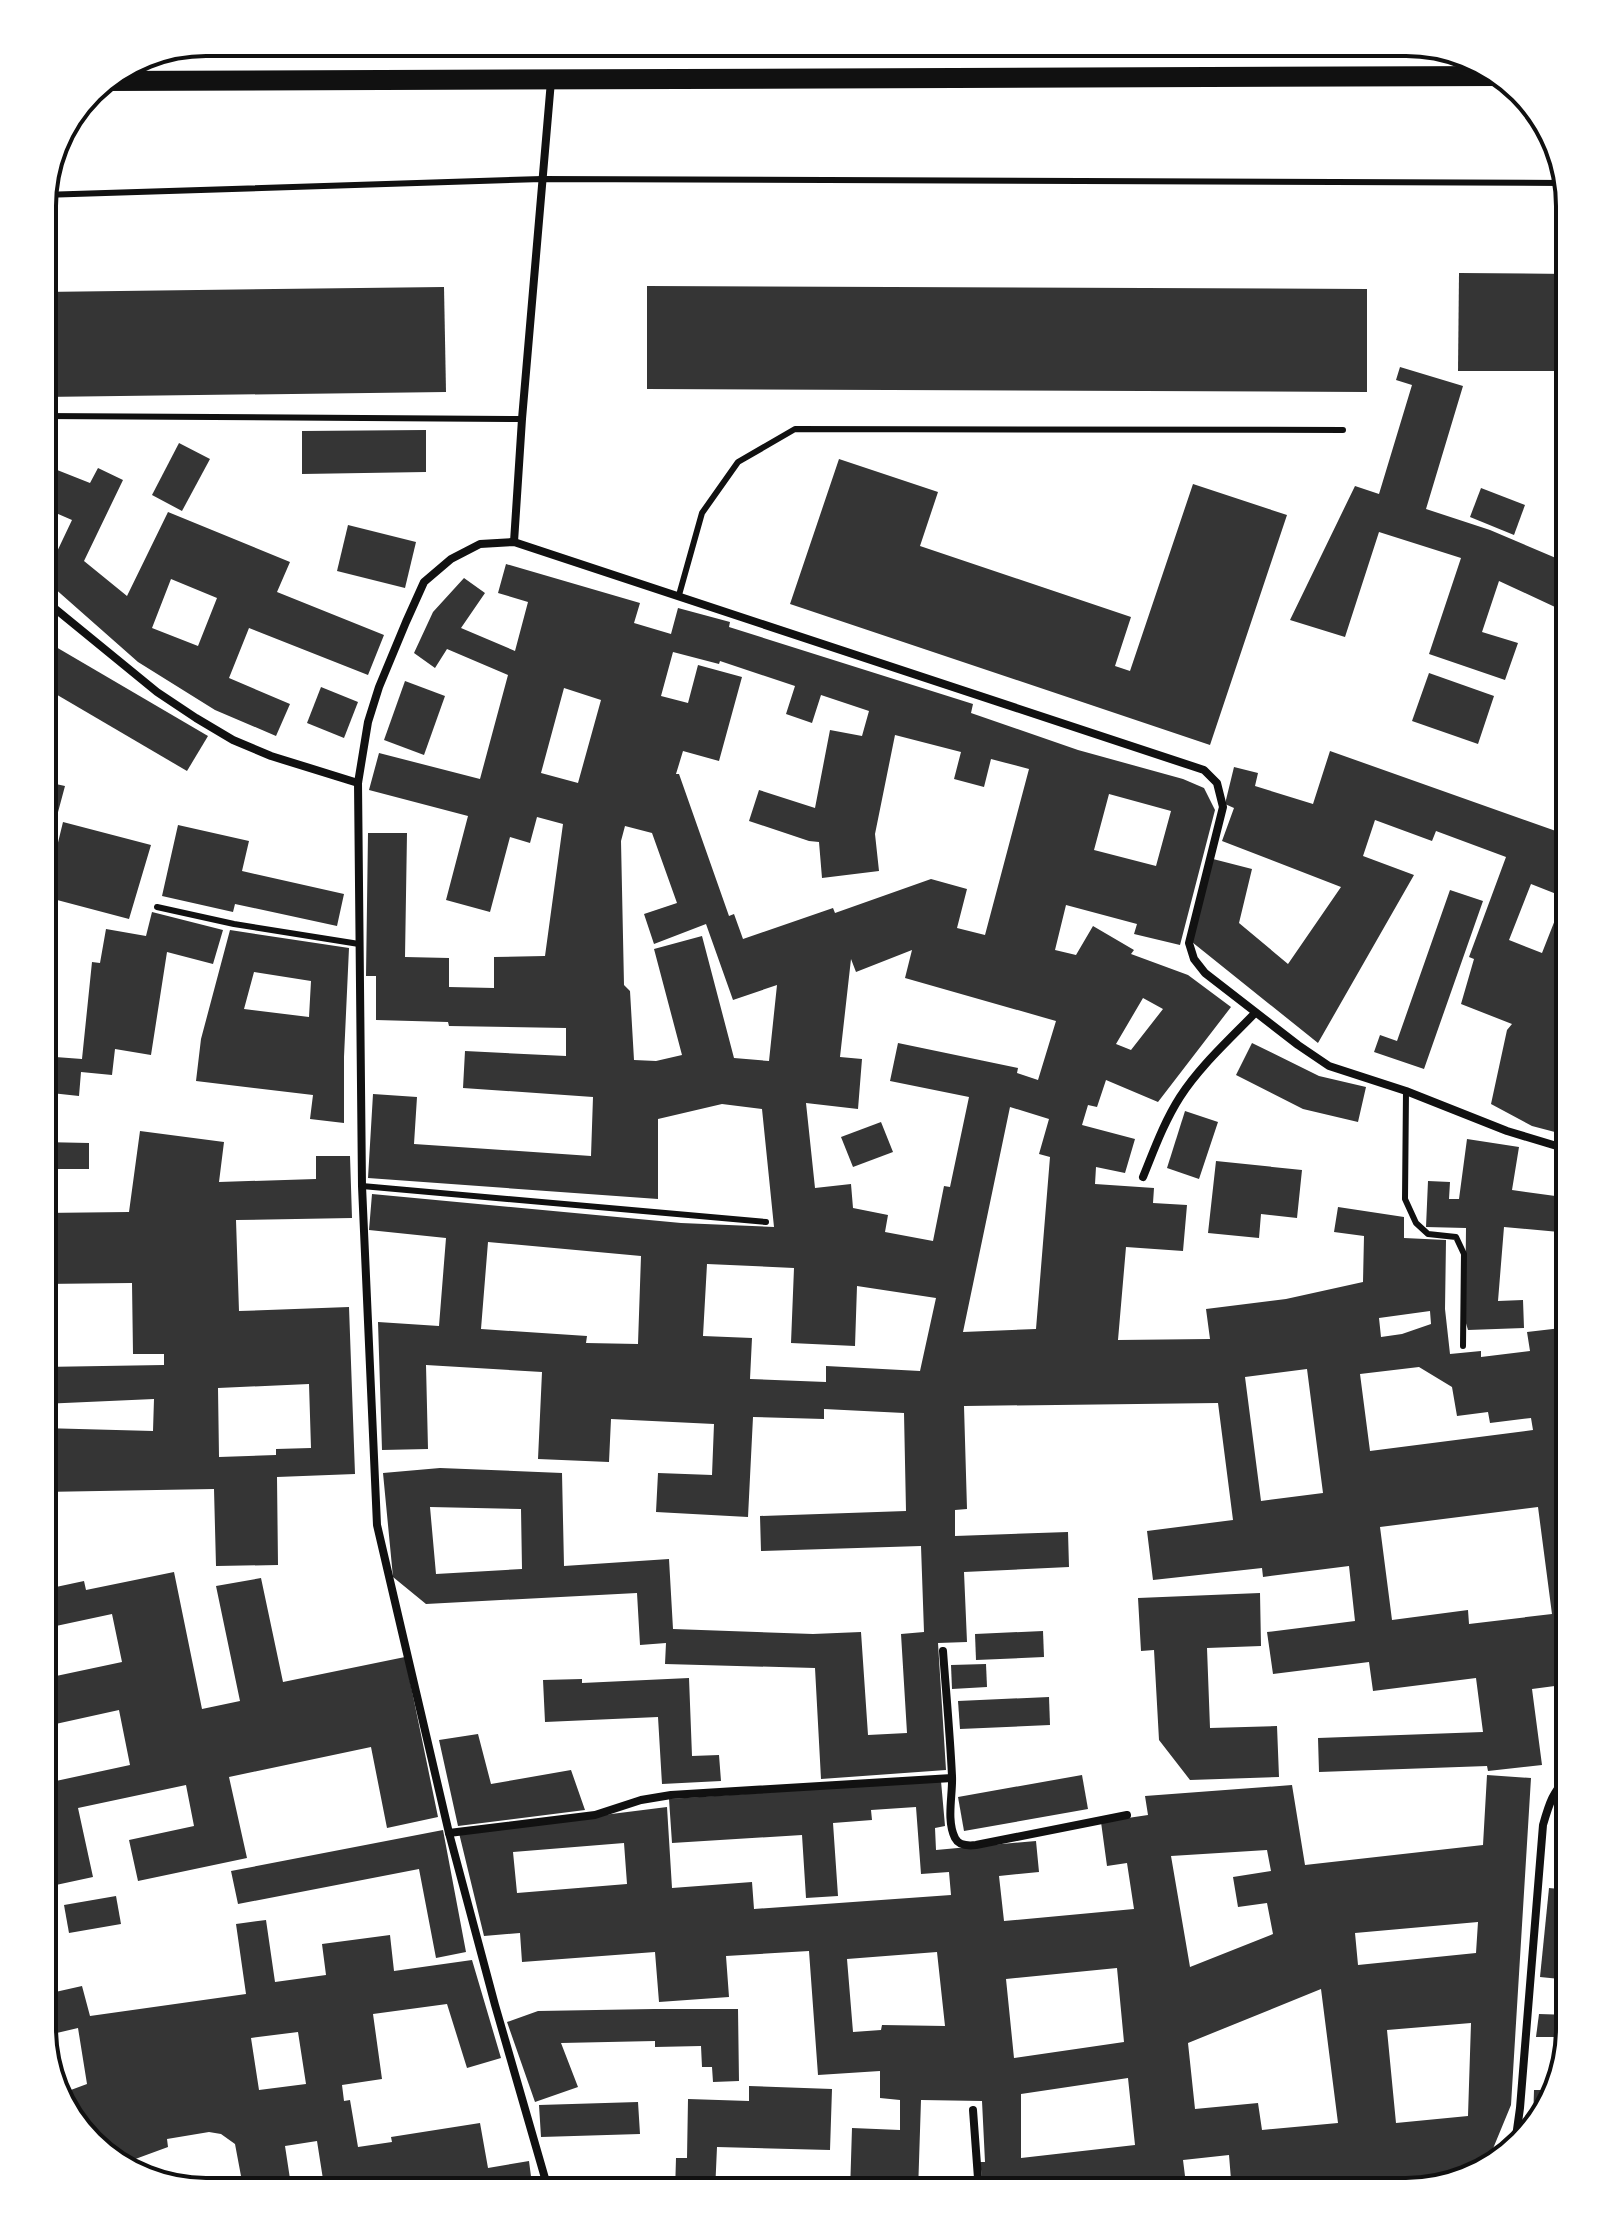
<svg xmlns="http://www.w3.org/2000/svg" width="1612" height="2234" font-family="Literata,serif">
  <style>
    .building { fill: #353535; fill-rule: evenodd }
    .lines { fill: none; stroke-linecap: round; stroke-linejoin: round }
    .service { stroke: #111; stroke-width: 6 }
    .minor { stroke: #111; stroke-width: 8 }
    .primary { stroke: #111; stroke-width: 20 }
    .rim { fill: none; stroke: #111; stroke-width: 4 }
  </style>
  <rect width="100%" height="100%" fill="#fff"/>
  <g class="building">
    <path d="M1459 273 1570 274V371H1458Z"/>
    <path d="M647 286 1367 289V392L647 389Z"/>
    <path d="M444 287 446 392 42 397V292Z"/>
    <path d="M1400 367 1463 386 1426 509 1490 530 1570 564V614L1499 581 1482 632 1518 643 1505 680 1429 654 1461 558 1379 532 1345 637 1290 620 1355 486 1379 494 1412 385 1396 380Z"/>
    <path d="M426 430V472L302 474V431Z"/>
    <path d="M179 443 210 459 182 511 152 495Z"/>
    <path d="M839 459 938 492 920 546 1131 617 1115 666 1130 671 1193 484 1287 515 1210 745 790 604Z"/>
    <path d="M42 464 90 483 98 468 123 480 84 561 127 596 168 512 290 562 277 592 384 635 368 675 249 628 229 678 290 704 276 736 215 710 138 662 44 579 72 520 42 507ZM171 579 217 598 198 646 152 628Z"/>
    <path d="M1481 488 1525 505 1514 535 1470 517Z"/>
    <path d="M1570 521V558L1556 552Z"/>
    <path d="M348 525 416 542 405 588 337 571Z"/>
    <path d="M506 564 640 603 634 623 671 634 678 608 730 622 729 627 973 704 971 713 1078 750 1183 779 1204 788 1215 810 1180 945 1134 934 1137 924 1066 905 1055 950 1076 955 1093 926 1134 950 1131 954 1188 975 1231 1007 1158 1102 1106 1080 1097 1107 1088 1105 1082 1125 1135 1139 1125 1173 1096 1167 1095 1184 1154 1188 1153 1203 1187 1205 1183 1251 1126 1247 1118 1340 1210 1339 1206 1309 1286 1299 1363 1282 1364 1236 1334 1232 1338 1207 1404 1217V1238L1446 1240 1445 1309 1450 1354 1481 1351V1357L1530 1351 1527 1332 1570 1327V1408H1566L1570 1442V1684L1532 1689 1542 1765 1488 1771 1487 1766 1319 1772 1318 1738 1483 1732 1476 1678 1373 1691 1369 1662 1273 1674 1267 1632 1355 1621 1349 1566 1263 1577 1262 1568 1153 1580 1147 1531 1233 1520 1218 1403 964 1406 967 1509 955 1510V1536L1068 1532 1069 1567 964 1572 967 1642 938 1643 946 1770 821 1779 815 1668 665 1664 666 1643 640 1645 637 1593 426 1604 393 1577 383 1473 440 1468 562 1473 564 1566 669 1559 673 1629 813 1634 861 1632 868 1735 907 1733 901 1634 924 1632 921 1546 761 1551 760 1516 906 1511 904 1413 824 1409V1419L753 1417 748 1517 656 1512 658 1473 712 1475 714 1424 611 1419 609 1462 538 1459 542 1372 426 1365 428 1449 382 1450 378 1322 439 1326 446 1238 369 1230 372 1194 681 1223 774 1227 762 1109 722 1104 658 1119V1199L368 1178 373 1094 417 1097 414 1144 591 1156 593 1097 463 1088 465 1051 566 1056V1028L449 1026 448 1022 376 1020V976H366L368 833H407L405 957 449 958V987L494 988V957L545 956 563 824 537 817 530 843 510 837 490 912 446 900 468 816 369 790 379 753 480 779 508 675 447 649 435 668 414 653 433 612 464 578 485 593 461 628 515 651 528 602 498 593ZM673 652 719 664 720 661 795 686 786 714 812 723 821 695 869 711 862 736 830 730 815 808 759 790 749 821 809 841 819 842 822 878 879 871 875 834 895 735 961 752 954 779 984 787 991 759 1029 769 985 935 957 928 967 889 931 879 835 913 833 908 743 939 734 914 729 916 679 774H676L683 751 719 761 742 677 698 665 688 703 661 696ZM564 688 601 700 578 783 541 773ZM1109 794 1171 811 1156 866 1094 850ZM625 826 652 833 677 903 644 914 654 944 706 924 733 1000 777 985 769 1061 734 1058 702 936 654 949 682 1055 656 1061 634 1060 630 991 624 985 621 841ZM912 950 905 978 1056 1021 1038 1080 1017 1073 1018 1068 898 1043 890 1081 969 1097 950 1187 944 1186 933 1241 885 1232 888 1215 853 1208 851 1184 815 1188 806 1103 858 1109 862 1059 840 1057 851 959 856 972ZM1143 998 1163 1009 1131 1050 1116 1044ZM1010 1107 1049 1119 1039 1154 1050 1157 1036 1329 963 1332ZM488 1242 641 1256 638 1344 586 1343 587 1336 481 1329ZM707 1264 794 1268 791 1343 855 1346 857 1286 936 1298 920 1371 826 1366V1382L750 1379 752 1338 703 1336ZM1430 1311 1431 1324 1402 1334 1381 1337 1379 1318ZM1419 1367 1452 1387 1457 1416 1488 1412 1490 1423 1531 1418 1533 1430 1370 1451 1360 1374ZM1307 1369 1323 1493 1261 1501 1245 1377ZM430 1507 521 1509 522 1569 436 1574ZM1538 1507 1552 1614 1469 1624 1468 1610 1392 1620 1380 1527Z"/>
    <path d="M44 640 208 736 187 771 42 686V643Z"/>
    <path d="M1429 673 1494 696 1478 744 1412 721Z"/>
    <path d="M405 681 445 696 424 755 384 740Z"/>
    <path d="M321 687 358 702 344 738 307 723Z"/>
    <path d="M1330 751 1570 836V1136L1532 1126 1491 1104 1507 1030 1512 1024 1461 1004 1474 959 1469 957 1506 857 1436 831 1432 841 1375 820 1363 856 1414 875 1318 1043 1192 942 1213 859 1252 869 1239 923 1288 964 1341 887 1222 841 1234 808 1225 804 1234 767 1258 773 1255 786 1313 804ZM1531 884 1564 897 1542 953 1509 940Z"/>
    <path d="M42 781 65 786 46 857 54 859 63 822 151 845 129 919 42 896Z"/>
    <path d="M178 825 249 841 242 871 344 894 337 926 235 904 233 912 162 896Z"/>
    <path d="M1450 890 1483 901 1424 1069 1374 1052 1380 1035 1397 1041Z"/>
    <path d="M152 912 223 930 213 964 167 952 151 1055 115 1049 112 1075 81 1072 79 1096 42 1092V1056L82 1059 92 962 100 963 106 929 146 936Z"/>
    <path d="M230 930 349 948 344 1057V1123L310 1119 313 1095 196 1081 201 1039ZM254 972 311 981 309 1017 244 1009Z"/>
    <path d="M1252 1043 1319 1076 1366 1087 1358 1122 1303 1109 1236 1075Z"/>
    <path d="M1185 1111 1218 1122 1199 1179 1167 1168Z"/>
    <path d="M881 1122 893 1152 853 1167 841 1137Z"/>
    <path d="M140 1131 224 1142 219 1182 316 1179V1156H350L352 1218 236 1220 239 1311 349 1307 355 1474 277 1477 278 1565 216 1566 214 1489 42 1492V1428L153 1431 154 1399 42 1404V1367L164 1365V1354H133L132 1283 42 1284V1213L129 1212ZM309 1384 311 1448 276 1449V1455L219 1457 218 1388Z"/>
    <path d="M1467 1139 1519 1147 1512 1190 1570 1198V1233L1504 1227 1498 1301 1523 1300 1524 1328 1468 1330 1465 1320 1466 1228 1426 1227 1428 1181 1450 1182 1449 1199H1459Z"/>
    <path d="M42 1142 89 1143V1169H42Z"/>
    <path d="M1216 1161 1302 1170 1297 1218 1261 1214 1259 1238 1208 1233Z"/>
    <path d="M174 1572 202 1709 240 1701 216 1586 261 1578 283 1682 405 1657 438 1817 387 1828 371 1747 229 1777 247 1858 138 1881 129 1840 194 1826 186 1785 78 1808 93 1877 42 1888V1784L130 1765 119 1710 42 1727V1679L122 1662 112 1614 42 1629V1590L84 1581 86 1590Z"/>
    <path d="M1260 1593 1261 1646 1207 1648 1210 1728 1277 1726 1279 1777 1190 1780 1159 1740 1154 1650 1141 1651 1138 1598Z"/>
    <path d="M1043 1631 1044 1657 976 1660 975 1634Z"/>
    <path d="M986 1664 987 1687 952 1689 951 1665Z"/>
    <path d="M689 1678 692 1756 719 1755 721 1781 662 1784 658 1717 545 1722 543 1680 582 1679V1683Z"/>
    <path d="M1049 1697 1050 1725 960 1729 958 1701Z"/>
    <path d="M478 1734 491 1784 571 1770 585 1810 458 1826 439 1740Z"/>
    <path d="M1082 1775 1088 1809 964 1831 958 1797Z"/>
    <path d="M1487 1775 1531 1778 1511 2105 1492 2151 1494 2165 1488 2170 1431 2185 1363 2192H1232L1229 2155 1183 2160 1187 2192H1145L1144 2181 1051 2192H984L980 2162H985L982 2101 921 2100 918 2192H850L852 2128 900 2130V2100L880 2098V2071L818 2075 809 1951 726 1956 729 1997 659 2002 655 1952 522 1962 520 1933 484 1936 459 1833 667 1807 672 1888 752 1882 754 1909 951 1895 949 1872 921 1874 916 1807 871 1810 872 1820 833 1823 838 1896 806 1898 802 1835 672 1843 669 1799 941 1781 945 1826 935 1828 936 1850 1036 1841 1039 1872 999 1876 1004 1921 1134 1909 1127 1863 1107 1866 1101 1822 1148 1815 1145 1796 1292 1785 1305 1865 1483 1845ZM624 1843 627 1884 517 1893 513 1852ZM1267 1850 1271 1871 1233 1877 1238 1907 1267 1903 1273 1934 1190 1967 1171 1856ZM1478 1922 1476 1953 1358 1965 1355 1933ZM937 1952 945 2026 882 2025 881 2030 853 2032 847 1959ZM1117 1968 1124 2042 1014 2058 1006 1979ZM1321 1989 1338 2123 1262 2130 1258 2103 1195 2109 1188 2043ZM1471 2023 1468 2116 1396 2123 1387 2030ZM1128 2078 1135 2145 1021 2158V2094Z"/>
    <path d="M443 1830 466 1952 436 1958 419 1869 238 1904 231 1871Z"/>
    <path d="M1549 1888 1570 1890V1980L1540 1977Z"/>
    <path d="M116 1896 121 1924 69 1933 64 1905Z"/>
    <path d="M266 1920 275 1982 326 1975 322 1944 390 1935 394 1971 472 1960 501 2058 467 2068 447 2004 373 2014 382 2079 342 2085 344 2101 350 2100 358 2147 392 2142 391 2137 480 2123 488 2168 529 2161 533 2192H325L317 2141 285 2146 292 2192H244L235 2144 221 2134 209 2132 167 2139 168 2147 119 2165 64 2110 60 2094 87 2084 78 2028 44 2036 42 2028V1995L82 1986 90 2016 246 1994 236 1924ZM298 2032 306 2084 259 2090 251 2038Z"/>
    <path d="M654 2009H738L739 2081 713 2082 712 2067H702L701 2046 655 2047V2041L561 2043 578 2087 535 2102 507 2022 538 2011Z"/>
    <path d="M1539 2014 1570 2015 1568 2037H1536Z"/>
    <path d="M749 2086 832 2089 830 2150 717 2147 715 2192H675L676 2158H687L688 2099 749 2101Z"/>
    <path d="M1534 2090H1553L1548 2110 1533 2125Z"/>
    <path d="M638 2102 640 2134 541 2137 539 2105Z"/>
  </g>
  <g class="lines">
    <g class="service">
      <path d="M42 195 542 179 1564 183"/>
      <path d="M42 416 522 419"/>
      <path d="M679 595 702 513 738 462 795 429 1343 430"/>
      <path d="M157 907 234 924 359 944"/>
      <path d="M1406 1091 1405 1199 1416 1223 1428 1234 1456 1237 1464 1254 1463 1346"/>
      <path d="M362 1186 766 1222"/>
    </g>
    <g class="minor">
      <path d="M514 542 522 419 551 81"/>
      <path d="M42 598 157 692 196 718 233 740 271 756 358 783"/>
      <path d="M1143 1177C1154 1150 1164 1122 1180 1097 1200 1066 1229 1040 1255 1013"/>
      <path d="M943 1651C946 1692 950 1734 952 1776 953 1794 946 1820 955 1838 959 1846 968 1846 976 1845L1127 1815"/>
      <path d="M449 1833 595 1815 641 1800 671 1795 952 1778"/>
      <path d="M973 2110 979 2192"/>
      <path d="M1515 2144 1520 2108 1543 1825C1549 1804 1553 1790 1570 1776"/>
      <path d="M549 2192 495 2005 449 1833 377 1525 362 1186 358 783 368 722 379 687 406 622 424 582 451 559 480 544 514 542 1204 770 1217 783 1223 807 1189 943 1194 959 1205 973 1298 1045 1329 1066 1406 1091 1507 1131 1570 1150"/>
    </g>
    <path class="primary" d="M102 81 1500 76"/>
  </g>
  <path d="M0 0H1612V2234H0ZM206 56H1406A150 150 0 0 1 1556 206V2028A150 150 0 0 1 1406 2178H206A150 150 0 0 1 56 2028V206A150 150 0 0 1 206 56Z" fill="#fff" fill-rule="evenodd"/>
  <path class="rim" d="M206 56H1406A150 150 0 0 1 1556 206V2028A150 150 0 0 1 1406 2178H206A150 150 0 0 1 56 2028V206A150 150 0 0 1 206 56Z"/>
</svg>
